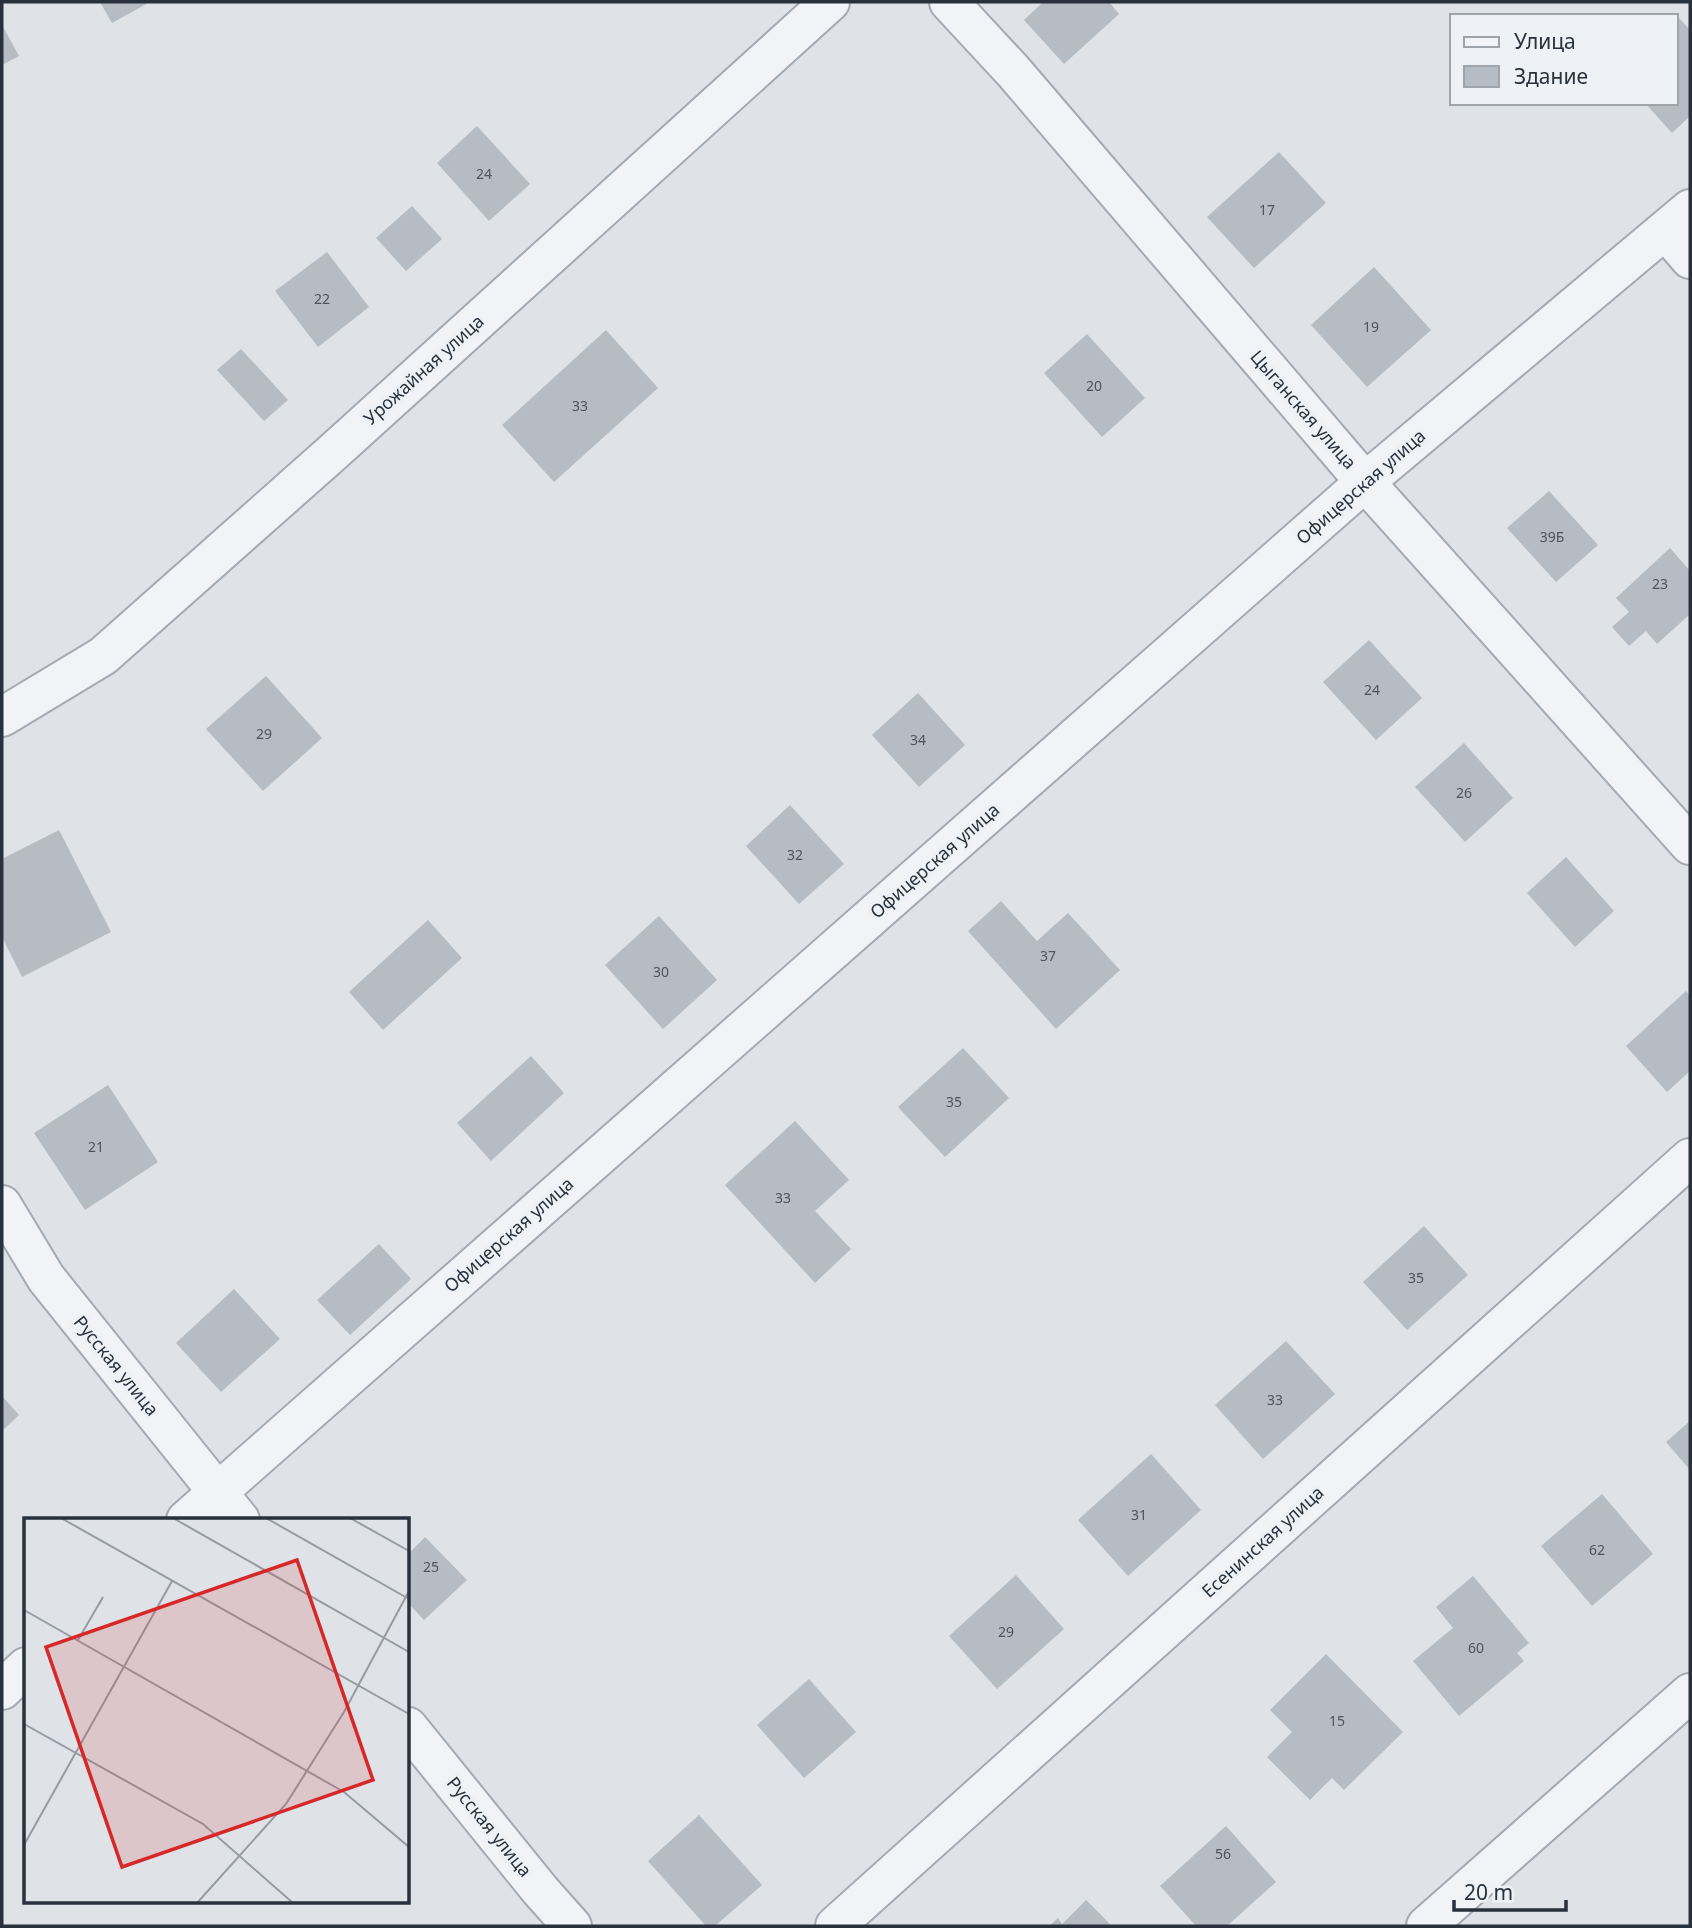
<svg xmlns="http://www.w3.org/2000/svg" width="1692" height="1928" font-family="'Noto Sans',sans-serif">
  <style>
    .building { fill: #b6bcc3 }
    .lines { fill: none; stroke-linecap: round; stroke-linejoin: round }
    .minor-casing { stroke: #a5a9b1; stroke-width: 42 }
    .minor { stroke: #f1f3f6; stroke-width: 38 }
    .labels { text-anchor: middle; stroke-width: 7; stroke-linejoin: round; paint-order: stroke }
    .number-label { font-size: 14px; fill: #4c545e }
    .street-label { font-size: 18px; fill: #29313d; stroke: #eef1f5 }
    .inset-road { fill: none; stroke: #969ba3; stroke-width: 2 }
    .view { fill: #d62828; fill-opacity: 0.15; stroke: #d62828; stroke-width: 3.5 }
    .inset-edge { fill: none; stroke: #29313d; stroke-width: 3.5 }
  </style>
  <rect width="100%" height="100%" fill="#dfe2e7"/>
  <g class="building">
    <path d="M100 2H150L112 23Z"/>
    <path d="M1043 2H1109L1119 14 1064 64 1024 20Z"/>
    <path d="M1679 18 1690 30V116L1672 133 1645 103H1676V20Z"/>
    <path d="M2 25 19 56 2 65Z"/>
    <path d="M477 126 530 184 489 221 437 163Z"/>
    <path d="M1279 152 1326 203 1254 268 1207 217Z"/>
    <path d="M412 206 442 239 406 271 376 238Z"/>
    <path d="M327 252 369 307 318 347 275 291Z"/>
    <path d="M1374 267 1431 330 1367 387 1311 325Z"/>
    <path d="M606 330 658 388 554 482 502 425Z"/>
    <path d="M1087 334 1145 398 1102 437 1044 373Z"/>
    <path d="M241 349 288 400 264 421 217 370Z"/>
    <path d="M1549 491 1598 545 1556 582 1507 528Z"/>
    <path d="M1670 548 1690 571V614L1657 644 1646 631 1629 646 1612 627 1629 612 1616 598Z"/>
    <path d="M1369 640 1422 698 1376 740 1323 682Z"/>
    <path d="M266 676 322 738 263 791 206 729Z"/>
    <path d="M918 693 965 745 919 787 872 735Z"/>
    <path d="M1464 743 1513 798 1465 842 1415 787Z"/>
    <path d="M790 805 844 864 799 904 746 846Z"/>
    <path d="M59 830 111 932 22 977 2 937V859Z"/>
    <path d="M1566 857 1614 911 1575 947 1527 893Z"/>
    <path d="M1001 901 1037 941 1068 913 1120 970 1056 1029 968 931Z"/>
    <path d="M659 916 717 980 663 1029 605 965Z"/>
    <path d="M428 920 462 958 383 1030 349 992Z"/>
    <path d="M1686 991 1690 996V1071L1667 1092 1626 1046Z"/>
    <path d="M963 1048 1009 1098 945 1157 898 1107Z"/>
    <path d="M531 1056 564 1093 491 1161 457 1123Z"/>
    <path d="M108 1085 158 1162 85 1210 34 1133Z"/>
    <path d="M795 1121 849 1180 815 1211 851 1249 815 1283 725 1185Z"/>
    <path d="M1424 1226 1468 1275 1407 1330 1363 1282Z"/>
    <path d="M379 1244 411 1279 350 1335 317 1300Z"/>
    <path d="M234 1289 280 1339 221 1392 176 1343Z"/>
    <path d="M1286 1341 1335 1394 1263 1459 1215 1405Z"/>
    <path d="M2 1396 19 1415 2 1431Z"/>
    <path d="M1690 1421V1470L1666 1442Z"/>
    <path d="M1151 1454 1201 1510 1128 1576 1078 1520Z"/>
    <path d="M1602 1494 1653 1554 1592 1606 1541 1546Z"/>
    <path d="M425 1537 467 1580 424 1620 408 1603V1554Z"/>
    <path d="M1016 1575 1064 1629 997 1689 949 1636Z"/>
    <path d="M1473 1576 1529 1643 1517 1653 1524 1661 1459 1716 1413 1661 1453 1628 1436 1607Z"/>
    <path d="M1326 1654 1403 1732 1344 1790 1332 1778 1310 1800 1267 1757 1292 1732 1270 1710Z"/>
    <path d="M809 1679 856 1732 804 1778 757 1725Z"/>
    <path d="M699 1815 762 1885 715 1926H706L648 1861Z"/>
    <path d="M1226 1826 1276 1882 1227 1926H1196L1160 1886Z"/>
    <path d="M1086 1900 1112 1926H1049L1058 1918 1062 1924Z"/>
  </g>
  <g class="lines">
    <defs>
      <g id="minor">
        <path d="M949 2 1013 71 1365 482 1690 845"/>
        <path d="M1666 231 1690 259"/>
        <path d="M2 717 103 656 331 454 830 2"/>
        <path d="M2 1205 46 1278 240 1520"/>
        <path d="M186 1520 1365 482 1690 209"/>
        <path d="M2 1690 26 1667"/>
        <path d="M408 1727 540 1890 572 1926"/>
        <path d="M835 1926 1690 1158"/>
        <path d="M1426 1926 1690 1693"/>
      </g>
    </defs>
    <use href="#minor" class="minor-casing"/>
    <use href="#minor" class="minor"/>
  </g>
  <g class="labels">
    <g class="number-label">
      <text x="484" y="179">24</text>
      <text x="1267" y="215">17</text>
      <text x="322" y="304">22</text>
      <text x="1371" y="332">19</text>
      <text x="1094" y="391">20</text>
      <text x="580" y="411">33</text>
      <text x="1552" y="542">39Б</text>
      <text x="1660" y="589">23</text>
      <text x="1372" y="695">24</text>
      <text x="264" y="739">29</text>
      <text x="918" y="745">34</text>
      <text x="1464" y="798">26</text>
      <text x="795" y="860">32</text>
      <text x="1048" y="961">37</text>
      <text x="661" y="977">30</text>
      <text x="954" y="1107">35</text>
      <text x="96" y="1152">21</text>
      <text x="783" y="1203">33</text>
      <text x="1416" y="1283">35</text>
      <text x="1275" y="1405">33</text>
      <text x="1139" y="1520">31</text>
      <text x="1597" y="1555">62</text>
      <text x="431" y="1572">25</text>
      <text x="1006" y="1637">29</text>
      <text x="1476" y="1653">60</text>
      <text x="1337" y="1726">15</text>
      <text x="1223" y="1859">56</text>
    </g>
    <g class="street-label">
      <text transform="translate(424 370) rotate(-42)" y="6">Урожайная улица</text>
      <text transform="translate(1303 410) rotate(49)" y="6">Цыганская улица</text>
      <text transform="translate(1361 487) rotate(-41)" y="6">Офицерская улица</text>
      <text transform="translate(935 861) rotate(-41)" y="6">Офицерская улица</text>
      <text transform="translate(509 1235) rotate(-41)" y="6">Офицерская улица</text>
      <text transform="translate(116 1366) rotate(51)" y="6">Русская улица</text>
      <text transform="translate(1263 1542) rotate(-42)" y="6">Есенинская улица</text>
      <text transform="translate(489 1827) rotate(51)" y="6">Русская улица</text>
    </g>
  </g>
  <g transform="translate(24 1518)">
    <rect width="385" height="385" fill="#dfe2e7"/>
    <path class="inset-road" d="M37 0 385 196M149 0 385 134M242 0 385 81M326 0 385 33M0 92 320 274 385 329M54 122 79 79M0 206 179 306 269 385M0 327 148 63M173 385 262 286 320 194 385 73"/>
    <path class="view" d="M273 42 349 262 98 349 22 129Z"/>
    <rect width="385" height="385" class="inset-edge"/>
  </g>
  <rect width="1692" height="1928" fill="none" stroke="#29313d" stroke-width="7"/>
  <rect x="1450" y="14" width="228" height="91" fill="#eef1f5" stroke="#9fa4ab" stroke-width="2"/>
  <rect x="1464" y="37" width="35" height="10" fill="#f1f3f6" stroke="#9fa4ab" stroke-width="2"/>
  <text x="1514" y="49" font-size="21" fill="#29313d">Улица</text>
  <rect x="1464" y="66" width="35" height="21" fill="#b6bcc3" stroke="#9fa4ab" stroke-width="2"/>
  <text x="1514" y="84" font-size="21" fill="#29313d">Здание</text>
  <path d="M1454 1900v10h112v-10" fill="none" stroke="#29313d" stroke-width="3.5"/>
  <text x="1464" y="1900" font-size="21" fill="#29313d" stroke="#eef1f5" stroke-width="5" paint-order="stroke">20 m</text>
</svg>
